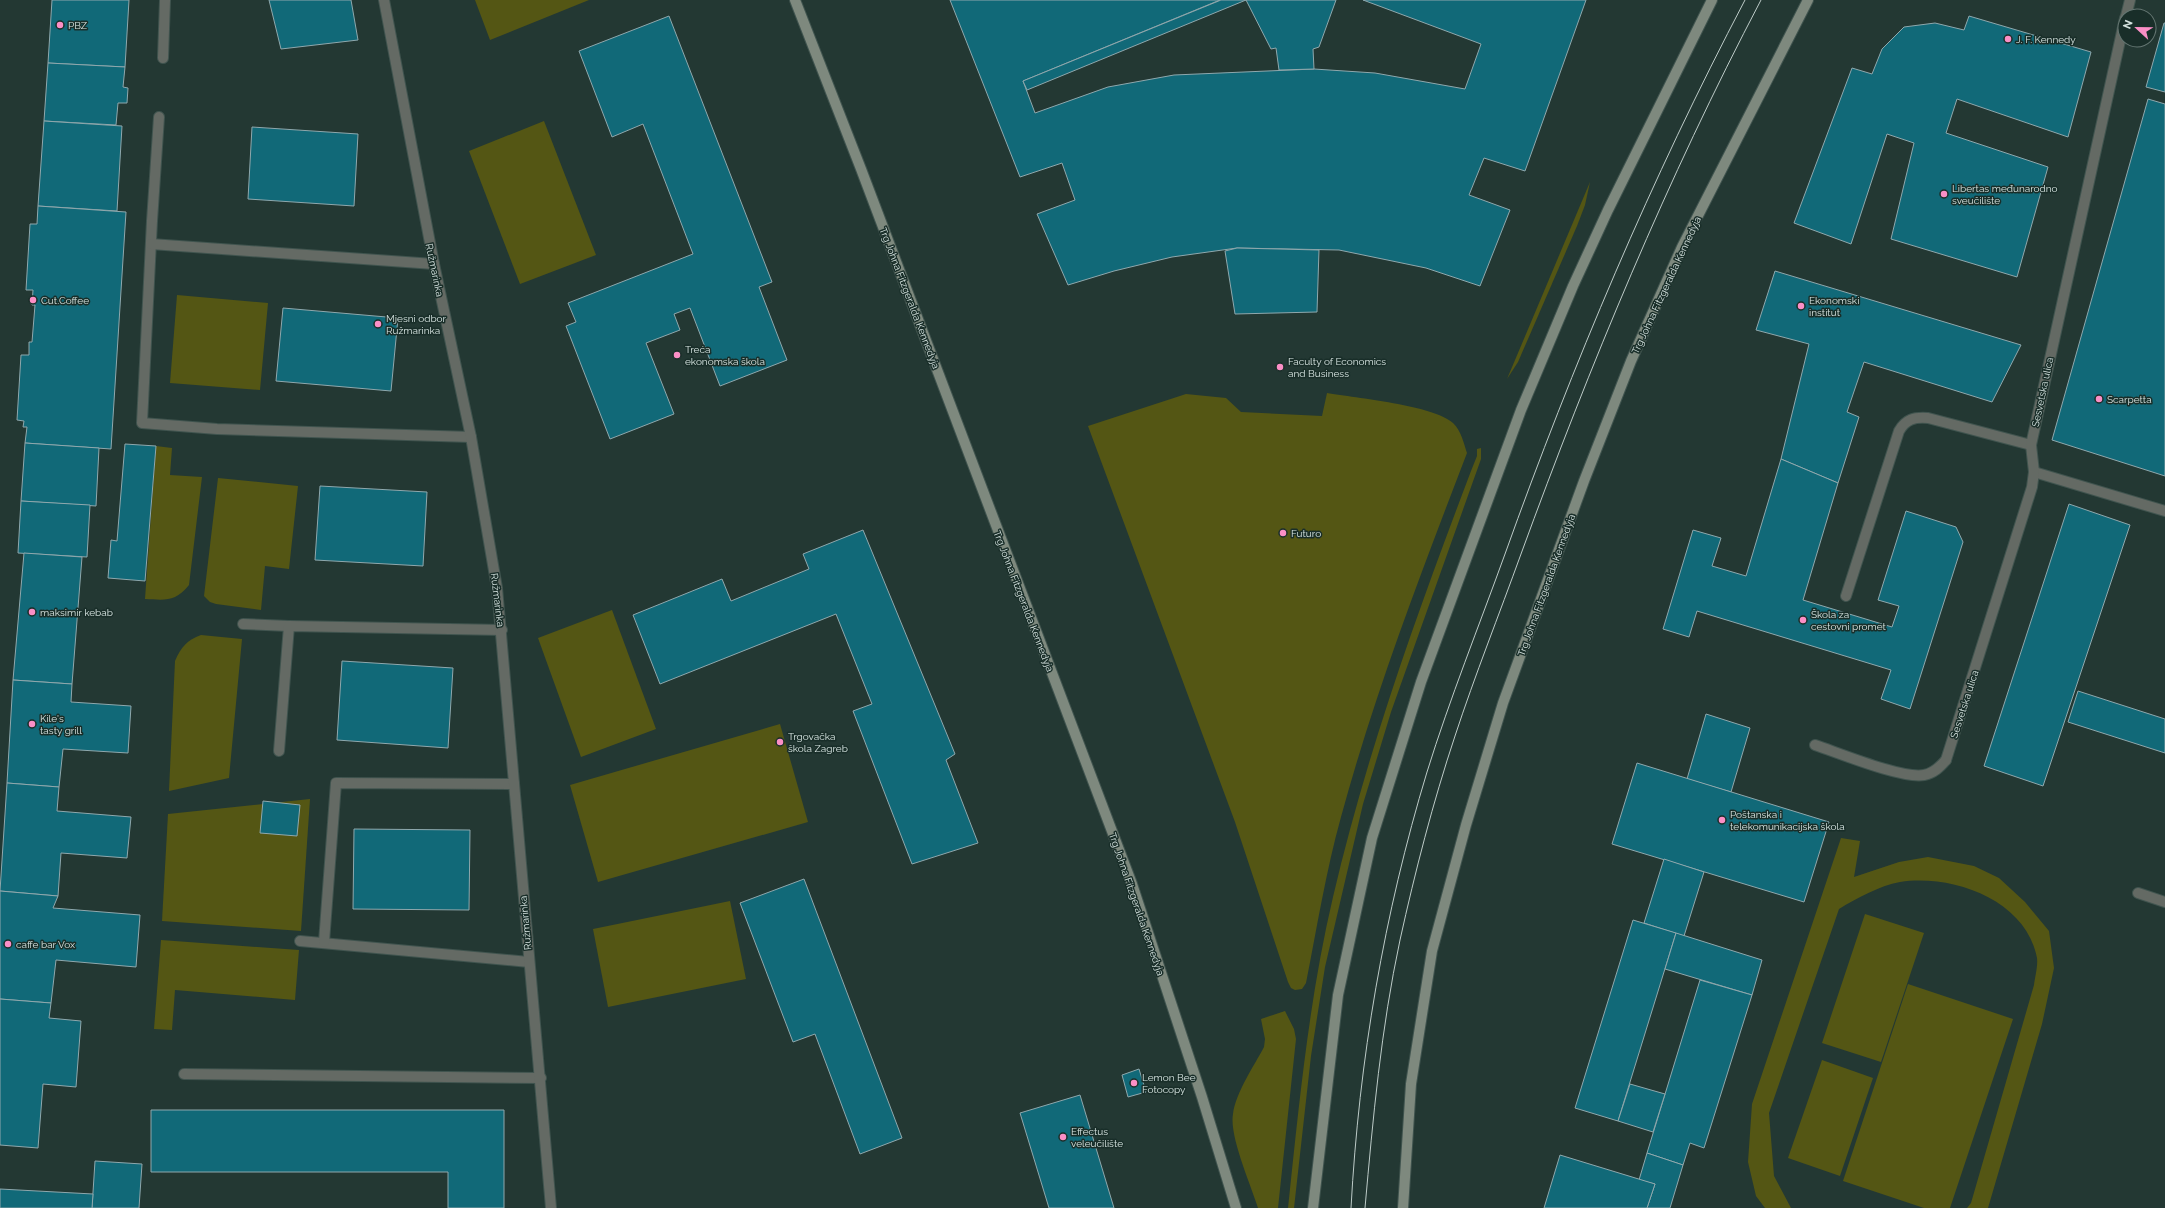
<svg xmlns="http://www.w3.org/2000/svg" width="2165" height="1208" font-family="Raleway,sans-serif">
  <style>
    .green { fill: #545614 }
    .building { fill: #116978; stroke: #8fa8ad }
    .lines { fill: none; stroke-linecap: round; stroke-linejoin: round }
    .lane-casing { stroke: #40544f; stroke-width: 12 }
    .street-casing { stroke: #40544f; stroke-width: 12 }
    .secondary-casing { stroke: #40544f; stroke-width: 12 }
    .lane { stroke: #646a64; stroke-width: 10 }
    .street { stroke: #646a64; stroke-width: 10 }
    .secondary { stroke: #7e897e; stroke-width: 10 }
    .tram { stroke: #beccc9; stroke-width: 1 }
    .poi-dot { fill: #fb8fc6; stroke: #192e29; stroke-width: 1.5 }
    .labels { text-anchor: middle; stroke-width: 3; stroke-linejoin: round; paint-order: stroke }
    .poi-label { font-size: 10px; fill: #d7e4e1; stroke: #192e29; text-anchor: start }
    .street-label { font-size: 10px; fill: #d7e4e1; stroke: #192e29 }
  </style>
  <rect width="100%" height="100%" fill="#233833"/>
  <g class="green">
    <path d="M475 0H589L490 40Z"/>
    <path d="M544 121 596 255 520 284 469 151Z"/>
    <path d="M1590 182 1585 205 1577 226 1518 362 1507 379Z"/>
    <path d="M177 295 268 303 260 390 170 383Z"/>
    <path d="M1327 393C1356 398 1433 405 1453 423 1461 430 1464 444 1467 453 1421 573 1375 692 1341 817 1326 871 1317 927 1306 983L1302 989 1295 990 1291 988 1288 982 1235 822 1088 426 1186 394 1226 398 1241 412 1322 416Z"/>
    <path d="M156 446 172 448 170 475 202 477 189 585C175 602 166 600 145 599Z"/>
    <path d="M1481 448V459L1391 712 1363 804 1325 967 1311 1056 1294 1208H1288C1299 1104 1309 999 1333 897 1367 751 1418 611 1471 471L1477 456V449Z"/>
    <path d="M218 478 298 486 289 569 265 566 261 610 216 604 210 602 204 596Z"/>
    <path d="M612 610 656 729 581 757 538 638Z"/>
    <path d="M201 635 242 639 229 778 169 791 175 661C181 647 187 640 201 635Z"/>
    <path d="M780 724 808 822 598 882 570 785Z"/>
    <path d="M310 799 301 931 162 921 168 814Z"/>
    <path d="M1841 838 1860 841 1854 877 1899 862 1928 857 1974 866 1999 878 2025 902 2049 931 2054 968 2042 1024 1988 1208H1967L1971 1203 2034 985C2035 977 2038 966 2037 958 2026 900 1953 874 1900 882 1879 886 1857 898 1839 909L1769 1113 1774 1176 1791 1208H1765L1756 1196 1748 1162 1752 1104Z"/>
    <path d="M730 901 746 979 608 1007 593 929Z"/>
    <path d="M1865 914 1924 933 1881 1062 1822 1043Z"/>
    <path d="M161 940 299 950 295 1000 175 990 172 1030 154 1029Z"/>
    <path d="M1908 984 2013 1019 1950 1208H1924L1843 1181Z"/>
    <path d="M1285 1011 1294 1029 1296 1039 1278 1208H1258C1251 1185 1229 1136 1233 1114 1236 1092 1254 1066 1264 1047L1265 1039 1261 1019Z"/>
    <path d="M1822 1060 1873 1078 1840 1176 1788 1158Z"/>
  </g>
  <g class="building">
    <path d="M52 0H129L125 67 48 63Z"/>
    <path d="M269 0H351L358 40 281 49Z"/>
    <path d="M950 0H1220L1023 81 1035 113 1108 87 1174 75 1314 69 1375 73 1465 89 1481 44 1363 0H1586L1525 171 1484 158 1469 195 1510 210 1480 286 1426 268 1339 250 1237 248 1172 257 1114 271 1068 285 1037 214 1075 200 1062 163 1020 177Z"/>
    <path d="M1221 0H1246L1027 90 1023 81Z"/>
    <path d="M1246 0H1336L1319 47 1313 49 1314 69 1279 70 1276 48 1271 49Z"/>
    <path d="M669 16 772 282 759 287 787 360 720 386 690 308 674 314 680 330 646 343 674 414 610 439 566 326 576 322 568 303 693 254 643 124 612 137 579 51Z"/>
    <path d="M1969 16 2091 52 2068 137 1957 99 1946 133 2048 167 2017 277 1891 239 1914 143 1887 134 1851 244 1794 223 1852 68 1872 74 1882 49 1904 27 1935 23 1964 30Z"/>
    <path d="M2164 23H2165V92L2146 87Z"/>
    <path d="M48 63 125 67 123 87 128 88 127 103H118L116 125 44 121Z"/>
    <path d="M2148 99 2165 104V476L2052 440Z"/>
    <path d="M44 121 122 126 117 211 38 206Z"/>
    <path d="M252 127 358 134 354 206 248 199Z"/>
    <path d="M38 206 126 212 111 449 25 443 27 427H23L24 421 17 420 21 355H29V342H32L35 305H32L33 290H26L30 224H37Z"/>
    <path d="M1237 248 1319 250 1317 312 1235 314 1225 251Z"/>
    <path d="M1775 271 2021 345 1992 402 1864 362 1847 412 1859 417 1838 483 1781 459 1809 344 1756 330Z"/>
    <path d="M283 308 398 318 391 391 276 381Z"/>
    <path d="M25 443 99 448 96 506 21 501Z"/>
    <path d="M125 444 156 446 145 581 108 578 111 540 117 541Z"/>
    <path d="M1781 459 1838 483 1803 600 1892 627 1899 606 1878 600 1906 511 1956 527 1963 542 1910 709 1881 699 1891 670 1697 611 1689 637 1663 629 1693 530 1721 538 1712 566 1746 576Z"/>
    <path d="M320 486 427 492 423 566 315 560Z"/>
    <path d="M21 501 90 505 87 557 18 553Z"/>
    <path d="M2069 504 2130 525 2043 786 1984 766Z"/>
    <path d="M863 530 955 754 946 760 978 843 912 864 853 711 872 704 836 614 660 684 633 615 722 579 731 601 809 569 803 554Z"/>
    <path d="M24 553 82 557 72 684 13 680Z"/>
    <path d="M342 661 453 668 448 748 337 740Z"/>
    <path d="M13 680 72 684 71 702 131 706 128 753 63 749 59 787 7 783Z"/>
    <path d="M2078 691 2165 719V753L2068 722Z"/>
    <path d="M1706 714 1750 728 1731 792 1687 779Z"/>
    <path d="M1637 763 1829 822 1804 902 1612 844Z"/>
    <path d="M7 783 59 787 57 811 131 817 127 858 61 853 58 896 0 891Z"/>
    <path d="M263 801 300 805 297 836 260 833Z"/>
    <path d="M354 829 470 830 469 910 353 909Z"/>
    <path d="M1664 859 1704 872 1684 936 1644 923Z"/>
    <path d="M804 879 902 1138 860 1154 815 1034 793 1042 740 903Z"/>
    <path d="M0 891 58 896 53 908 140 915 136 967 56 960 51 1003 0 999Z"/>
    <path d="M1633 920 1676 933 1618 1121 1575 1108Z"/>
    <path d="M1676 933 1762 960 1752 995 1665 969Z"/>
    <path d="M1700 980 1752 995 1704 1148 1690 1143 1683 1165 1647 1153Z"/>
    <path d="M0 999 51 1003 49 1018 81 1021 76 1087 43 1084 38 1148 0 1145Z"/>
    <path d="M1139 1069 1146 1092 1128 1097 1122 1075Z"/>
    <path d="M1630 1084 1665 1094 1653 1132 1618 1121Z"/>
    <path d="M1080 1095 1114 1208H1049L1020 1113Z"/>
    <path d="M151 1110H504V1208H448V1172H151Z"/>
    <path d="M1647 1153 1683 1165 1670 1208H1647L1655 1184 1639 1180Z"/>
    <path d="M1560 1155 1655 1184 1647 1208H1544Z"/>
    <path d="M95 1161 142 1164 139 1208H92Z"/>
    <path d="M0 1189 93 1194 92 1208H0Z"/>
  </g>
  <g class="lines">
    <defs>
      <g id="lane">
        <path d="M163 58 165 0"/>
        <path d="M159 117 152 221 142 423 217 429 471 437"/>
        <path d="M151 244 434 264"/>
        <path d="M2034 472 2165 511"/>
        <path d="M1846 596 1899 431C1906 419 1914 417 1928 418L2031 445"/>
        <path d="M243 624 289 626"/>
        <path d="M1815 745C1839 753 1902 779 1924 775 1934 773 1940 767 1946 760"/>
        <path d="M279 751 289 626 502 630"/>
        <path d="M300 941 529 962"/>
        <path d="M324 942 336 783 514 784"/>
        <path d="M184 1074 541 1078"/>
      </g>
      <g id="street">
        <path d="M384 0 434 264 471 437 497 588 551 1208"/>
        <path d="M2126 16 2130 0"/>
        <path d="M1946 760 2032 487 2034 472 2031 445 2125 18"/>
        <path d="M2138 893 2165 902"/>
      </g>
      <g id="secondary">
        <path d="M795 0 861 169 1132 884 1202 1097 1236 1208"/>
        <path d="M1313 1208 1338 995 1372 838 1421 682 1521 410 1573 286 1608 210 1712 0"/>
        <path d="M1403 1208 1411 1084 1432 951 1466 825 1503 703 1584 481 1631 361 1682 247 1808 0"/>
      </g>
    </defs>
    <use href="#lane" class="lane-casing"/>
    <use href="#street" class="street-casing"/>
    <use href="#secondary" class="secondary-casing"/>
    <use href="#lane" class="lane"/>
    <use href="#street" class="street"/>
    <use href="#secondary" class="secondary"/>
    <g class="tram">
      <path d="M1351 1208C1359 1060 1384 914 1427 772 1450 698 1479 626 1505 554 1573 364 1651 179 1745 0"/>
      <path d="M1365 1208C1373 1118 1381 1029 1400 940 1415 872 1433 802 1455 736 1475 675 1499 615 1521 554 1590 365 1667 179 1761 0"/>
    </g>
  </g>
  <g class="poi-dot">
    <circle cx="60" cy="25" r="4"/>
    <circle cx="2008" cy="39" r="4"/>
    <circle cx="1944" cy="194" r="4"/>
    <circle cx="33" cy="300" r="4"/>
    <circle cx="1801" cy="306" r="4"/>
    <circle cx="378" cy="324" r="4"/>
    <circle cx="677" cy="355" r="4"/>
    <circle cx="1280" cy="367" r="4"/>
    <circle cx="2099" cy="399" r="4"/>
    <circle cx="1283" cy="533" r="4"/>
    <circle cx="32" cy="612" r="4"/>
    <circle cx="1803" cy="620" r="4"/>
    <circle cx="32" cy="724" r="4"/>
    <circle cx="780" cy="742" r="4"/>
    <circle cx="1722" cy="820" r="4"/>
    <circle cx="8" cy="944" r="4"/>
    <circle cx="1134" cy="1083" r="4"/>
    <circle cx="1063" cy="1137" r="4"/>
  </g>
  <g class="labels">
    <g class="poi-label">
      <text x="68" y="29">PBZ</text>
      <text x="2016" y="43">J. F. Kennedy</text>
      <text x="1952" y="192">Libertas međunarodno<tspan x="1952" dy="12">sveučilište</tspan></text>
      <text x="41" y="304">Cut.Coffee</text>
      <text x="1809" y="304">Ekonomski<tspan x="1809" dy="12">institut</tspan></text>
      <text x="386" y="322">Mjesni odbor<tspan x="386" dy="12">Ružmarinka</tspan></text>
      <text x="685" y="353">Treća<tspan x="685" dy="12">ekonomska škola</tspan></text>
      <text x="1288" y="365">Faculty of Economics<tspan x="1288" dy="12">and Business</tspan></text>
      <text x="2107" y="403">Scarpetta</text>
      <text x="1291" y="537">Futuro</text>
      <text x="40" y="616">maksimir kebab</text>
      <text x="1811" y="618">Škola za<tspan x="1811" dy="12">cestovni promet</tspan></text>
      <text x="40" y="722">Kile's<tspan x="40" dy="12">tasty grill</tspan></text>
      <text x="788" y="740">Trgovačka<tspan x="788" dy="12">škola Zagreb</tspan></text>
      <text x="1730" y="818">Poštanska i<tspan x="1730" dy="12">telekomunikacijska škola</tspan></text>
      <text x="16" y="948">caffe bar Vox</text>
      <text x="1142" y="1081">Lemon Bee<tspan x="1142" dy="12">Fotocopy</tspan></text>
      <text x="1071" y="1135">Effectus<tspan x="1071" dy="12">veleučilište</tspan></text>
    </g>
    <g class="street-label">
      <text transform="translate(435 270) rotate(78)" y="4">Ružmarinka</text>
      <text transform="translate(1666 285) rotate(-65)" y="4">Trg Johna Fitzgeralda Kennedyja</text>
      <text transform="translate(910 298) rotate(69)" y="4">Trg Johna Fitzgeralda Kennedyja</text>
      <text transform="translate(2042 392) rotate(-78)" y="4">Sesvetska ulica</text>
      <text transform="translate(1546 585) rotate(-70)" y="4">Trg Johna Fitzgeralda Kennedyja</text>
      <text transform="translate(498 600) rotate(83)" y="4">Ružmarinka</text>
      <text transform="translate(1024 601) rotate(69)" y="4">Trg Johna Fitzgeralda Kennedyja</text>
      <text transform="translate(1964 704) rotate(-72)" y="4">Sesvetska ulica</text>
      <text transform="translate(1137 904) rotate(71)" y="4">Trg Johna Fitzgeralda Kennedyja</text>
      <text transform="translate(525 923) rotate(-95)" y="4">Ružmarinka</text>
    </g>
  </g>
  <g transform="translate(2137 28) rotate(292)"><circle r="19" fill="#192e29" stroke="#657773"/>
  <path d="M0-3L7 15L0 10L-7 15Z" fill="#fb8fc6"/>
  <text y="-6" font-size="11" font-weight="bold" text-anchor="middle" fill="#d7e4e1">N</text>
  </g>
</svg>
